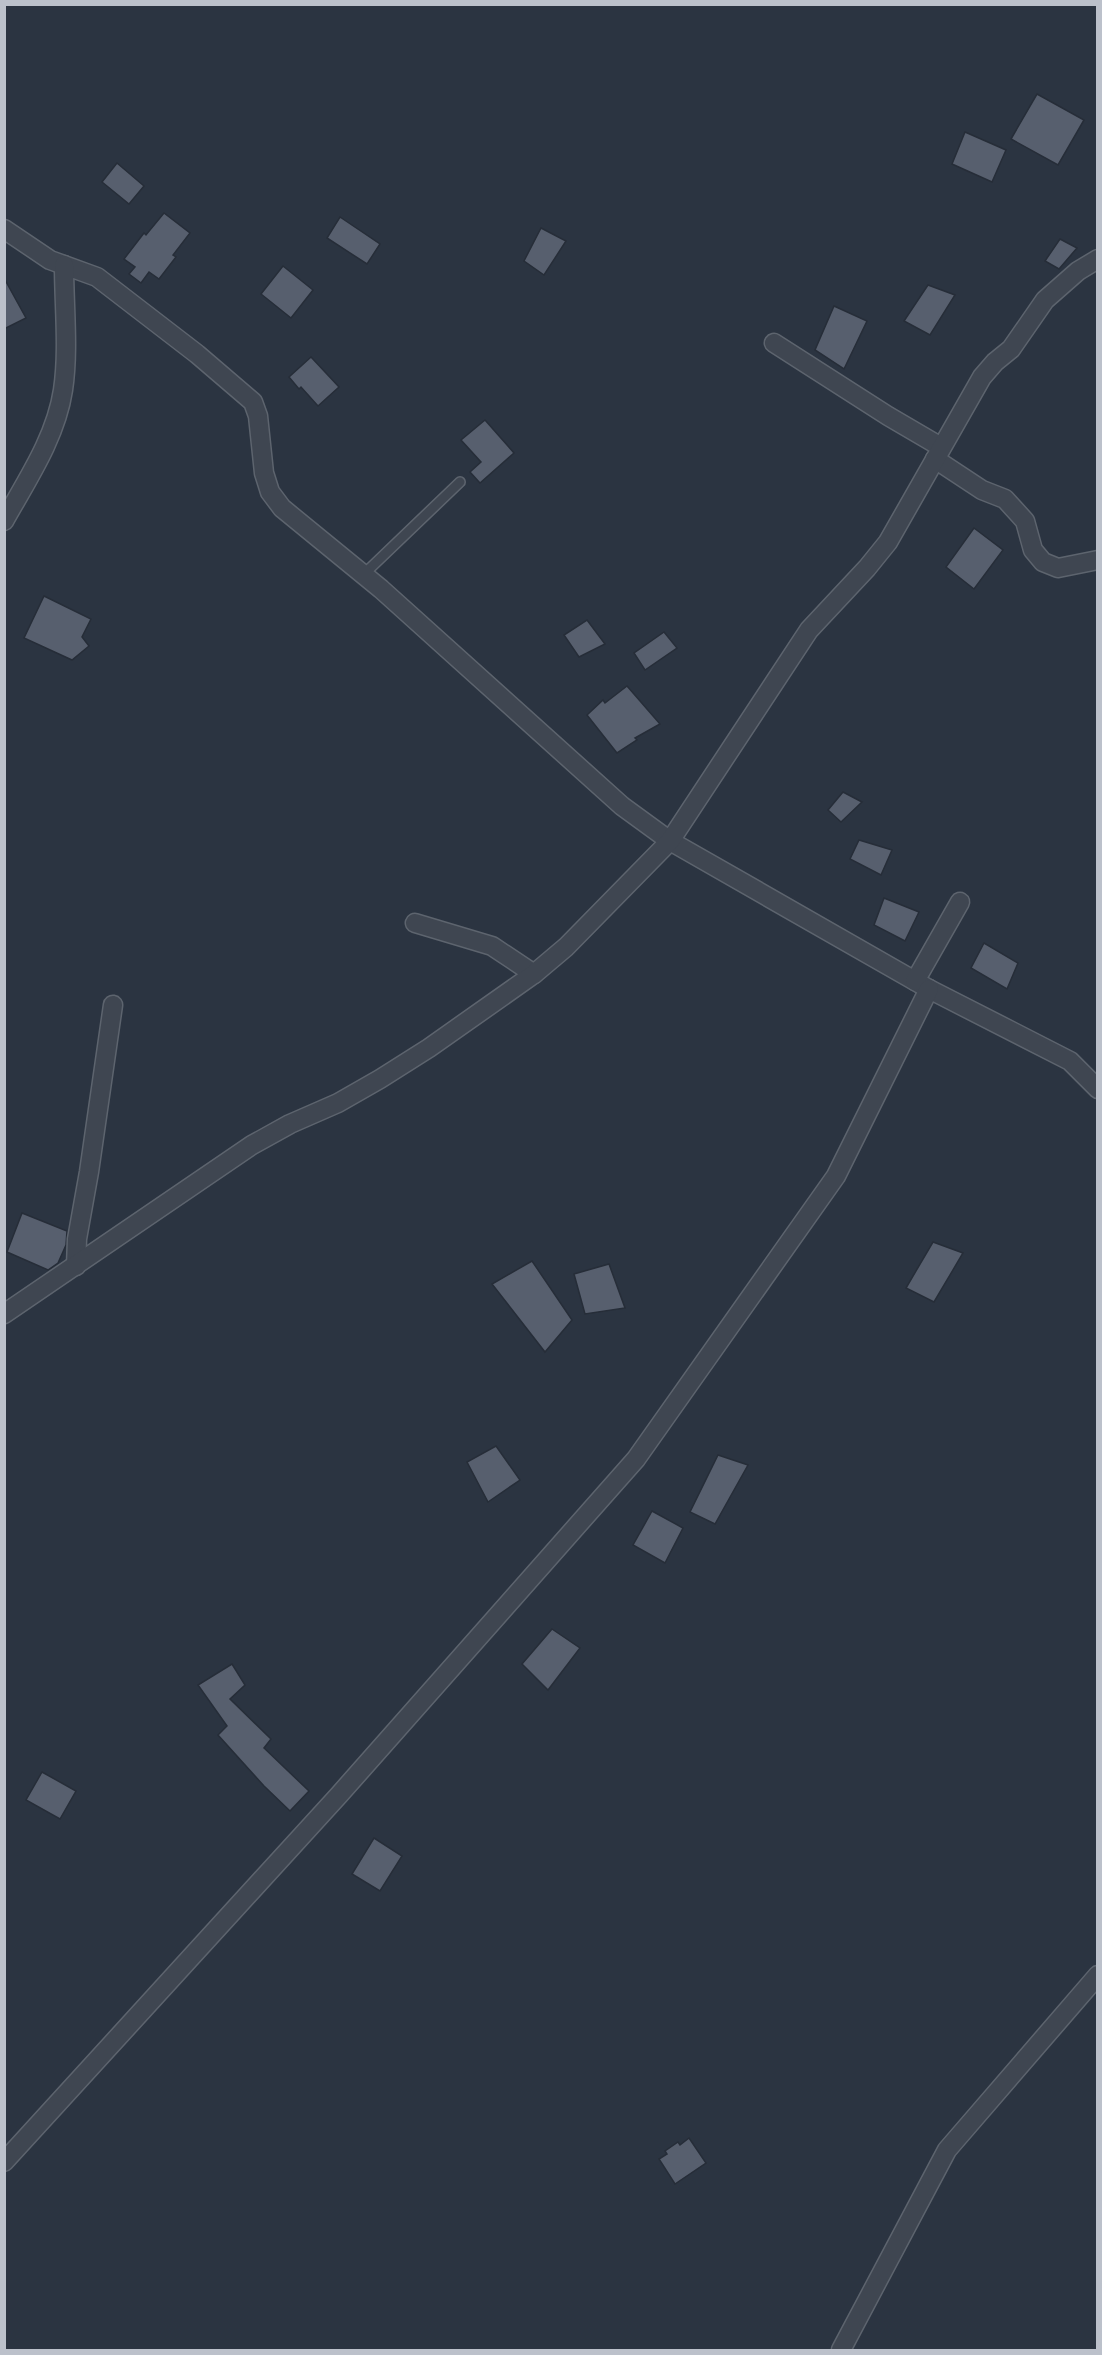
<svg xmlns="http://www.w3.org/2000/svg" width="1102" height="2355" font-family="'Varela Round',sans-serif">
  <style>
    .building { fill: #575f6e; stroke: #262d38; stroke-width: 1.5 }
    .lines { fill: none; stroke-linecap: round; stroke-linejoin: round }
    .lane-casing { stroke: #5d646e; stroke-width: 12 }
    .street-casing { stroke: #5d646e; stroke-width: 21 }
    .lane { stroke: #3f4651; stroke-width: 9 }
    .street { stroke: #3f4651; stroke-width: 18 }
  </style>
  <rect width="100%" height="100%" fill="#2b3441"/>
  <g class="building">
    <path d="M1037 94 1084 120 1058 165 1011 139Z"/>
    <path d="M965 132 1006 150 992 182 952 164Z"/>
    <path d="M117 163 144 186 129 204 102 182Z"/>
    <path d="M164 213 190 233 173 255 176 257 159 279 149 272 141 283 129 274 135 267 124 259 144 233 146 235Z"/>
    <path d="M340 217 380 244 367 264 327 238Z"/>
    <path d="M541 228 566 241 544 275 524 261Z"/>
    <path d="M1060 239 1077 248 1059 269 1045 261Z"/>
    <path d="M283 266 313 290 291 318 261 294Z"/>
    <path d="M4 278 26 318 4 329Z"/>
    <path d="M928 285 955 295 930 335 904 321Z"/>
    <path d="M834 306 867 321 844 369 815 350Z"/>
    <path d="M311 357 339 387 318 406 301 387 299 389 289 377Z"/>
    <path d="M485 420 514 453 480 483 470 472 481 462 461 440Z"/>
    <path d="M974 528 1003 550 974 589 946 567Z"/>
    <path d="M44 596 91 619 82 637 89 646 72 660 24 638Z"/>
    <path d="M587 620 605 644 579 657 564 635Z"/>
    <path d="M664 632 677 648 645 670 634 653Z"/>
    <path d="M627 686 660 724 635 738 637 740 617 753 587 715 603 700 605 703Z"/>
    <path d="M843 792 862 802 841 822 828 810Z"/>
    <path d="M859 840 892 850 881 875 850 859Z"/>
    <path d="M884 898 919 912 905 941 874 925Z"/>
    <path d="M984 943 1018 963 1007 989 971 968Z"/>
    <path d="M22 1213 67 1231 66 1245 58 1263 48 1270 7 1252Z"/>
    <path d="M933 1242 963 1253 934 1302 906 1288Z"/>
    <path d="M532 1261 572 1320 545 1352 492 1284Z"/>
    <path d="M609 1264 625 1308 585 1314 574 1274Z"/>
    <path d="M496 1446 520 1480 488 1502 467 1462Z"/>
    <path d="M718 1455 748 1465 715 1524 690 1512Z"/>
    <path d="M652 1511 683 1528 665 1563 633 1545Z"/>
    <path d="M552 1629 580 1648 548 1690 522 1664Z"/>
    <path d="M232 1664 245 1685 230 1699 271 1739 264 1748 309 1791 290 1811 264 1786 218 1735 227 1726 198 1685Z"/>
    <path d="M42 1772 76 1791 60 1819 26 1800Z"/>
    <path d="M374 1838 402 1856 380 1891 352 1874Z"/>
    <path d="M689 2138 706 2163 675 2184 659 2159 667 2154 665 2151 678 2142 680 2145Z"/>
  </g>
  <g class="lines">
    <defs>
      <path id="lane" d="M363 575 460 482"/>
      <g id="street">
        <path d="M4 229 50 260 97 277 197 354 253 402 258 416 264 473 270 492 282 508 381 589 622 806 670 841 929 989 1070 1061 1098 1089"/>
        <path d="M774 343 888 416 941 447"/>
        <path d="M935 459 982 490 1005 499 1025 521 1033 550 1043 562 1058 568 1098 560"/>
        <path d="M4 521C27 480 56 437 63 390 69 350 64 306 64 265"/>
        <path d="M415 923 492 946 534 974"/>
        <path d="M915 981 960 902"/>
        <path d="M76 1266 77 1239 89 1172 113 1005"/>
        <path d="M4 1314 252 1145 290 1124 338 1103 380 1079 429 1048 534 974 566 947 670 841 809 630 867 568 888 542 982 377 995 362 1011 349 1045 300 1078 271 1098 259"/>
        <path d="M4 2162 339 1795 636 1459 836 1176 929 989"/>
        <path d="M841 2350 947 2150 1098 1975"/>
      </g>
    </defs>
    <use href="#lane" class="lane-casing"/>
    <use href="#street" class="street-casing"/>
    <use href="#lane" class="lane"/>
    <use href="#street" class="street"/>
  </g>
  <rect width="1102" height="2355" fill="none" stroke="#bcc1cb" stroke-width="12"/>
</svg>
